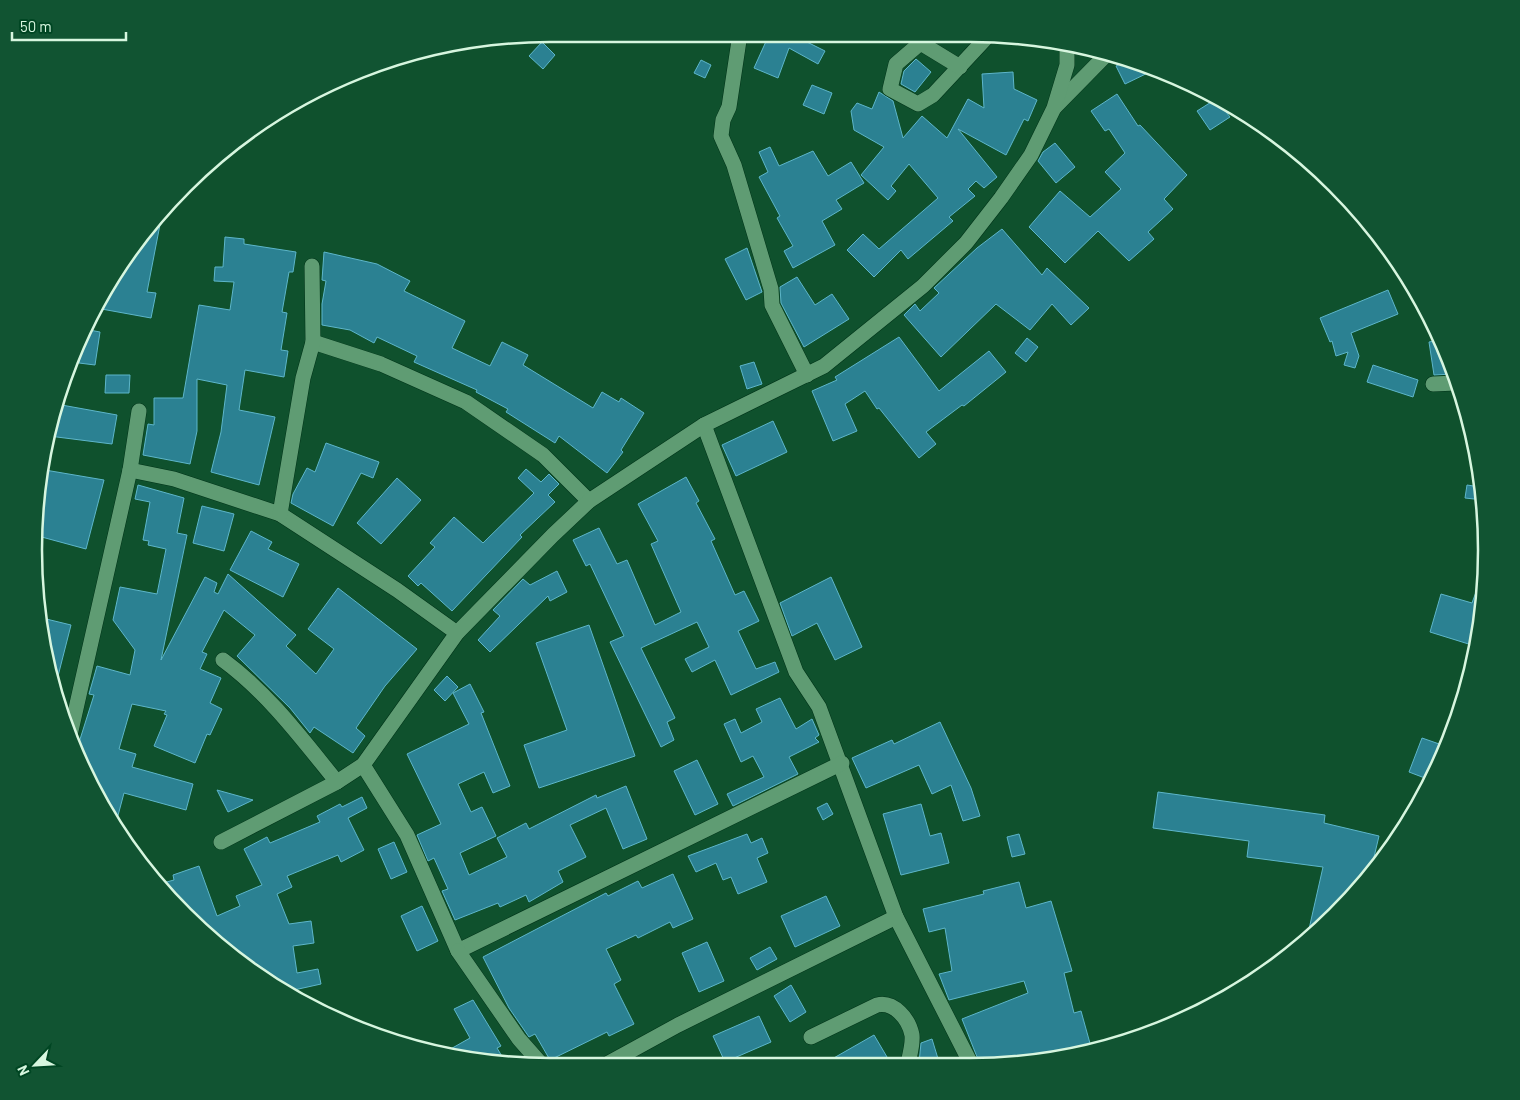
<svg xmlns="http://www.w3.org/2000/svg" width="1520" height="1100" font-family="Barlow,sans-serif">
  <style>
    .building { fill: #2b8192; stroke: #5db6ca }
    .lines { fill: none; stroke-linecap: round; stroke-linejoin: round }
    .minor-casing { stroke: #013419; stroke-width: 16 }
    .minor { stroke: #5f9c73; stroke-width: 15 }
    .rim { fill: none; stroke: #d7f6df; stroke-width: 2.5 }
  </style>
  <rect width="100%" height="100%" fill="#0f512d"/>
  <g class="building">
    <path d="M762 34H784L799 38 825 51 818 64 789 48 778 78 754 68 768 37Z"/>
    <path d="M542 42 555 55 543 69 529 56Z"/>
    <path d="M916 59 931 72 915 92 901 84 904 71Z"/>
    <path d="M701 60 711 65 705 78 694 73Z"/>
    <path d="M1129 60 1156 69 1125 84 1116 66Z"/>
    <path d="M1013 72 1014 89 1037 100 1028 121 1024 119 1006 155 958 129 997 177 984 188 976 181 968 189 975 196 949 217 953 221 908 259 901 250 874 277 847 250 863 234 879 249 938 198 909 164 891 186 896 191 888 200 861 175 884 147 854 130 851 111 857 103 872 109 879 92 893 101 903 138 922 116 947 138 968 99 984 108 982 74Z"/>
    <path d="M812 85 832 93 824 114 803 105Z"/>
    <path d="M1117 94 1138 126 1140 125 1187 175 1164 199 1173 209 1148 232 1154 239 1129 261 1098 231 1065 263 1029 227 1060 191 1090 217 1121 189 1105 172 1125 153 1109 129 1105 131 1091 111Z"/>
    <path d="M1216 99 1230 117 1210 130 1197 111Z"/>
    <path d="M1055 143 1075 167 1056 183 1038 161 1043 152Z"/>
    <path d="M770 147 779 166 813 151 828 176 851 162 864 183 836 200 842 209 822 221 835 245 793 268 784 251 793 246 777 218 780 216 759 177 768 172 759 152Z"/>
    <path d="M163 209 147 292 156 293 151 318 96 308Z"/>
    <path d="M1002 229 1042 275 1047 268 1089 308 1071 325 1052 304 1030 330 996 304 941 357 904 315 915 304 920 311 939 293 934 288 977 248Z"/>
    <path d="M225 237 244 239V244L296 252 293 272H289L282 312 287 313 281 350 288 351 284 377 245 370 239 410 275 417 259 485 211 472 221 432 227 385 197 379V431L190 464 143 455 148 424 154 425V398H183L199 305 230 310 234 282 214 281 215 267H223Z"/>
    <path d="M747 248 762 292 746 300 725 259Z"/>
    <path d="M324 252 377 264 410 281 404 291 465 321 452 348 490 366 502 342 528 355 523 365 593 408 602 392 619 402 621 398 644 413 621 450 623 452 607 473 559 436 555 443 506 412 508 409 476 392 477 390 414 362 417 356 377 337 374 343 350 330 322 325V304L326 281 322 280Z"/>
    <path d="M797 277 815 305 832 294 849 319 804 347 781 303 780 287Z"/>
    <path d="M1388 290 1398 314 1351 333 1359 356 1355 368 1344 365 1348 352 1336 356 1332 341 1330 342 1320 318Z"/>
    <path d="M84 329 100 332 95 365 79 363Z"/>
    <path d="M899 337 939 391 989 351 1006 372 964 406 962 405 926 432 936 444 919 458 879 408 877 409 865 391 845 404 857 431 833 441 812 391 837 380 835 377Z"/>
    <path d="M1027 338 1038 347 1026 362 1015 353Z"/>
    <path d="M1440 340 1453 374 1434 375 1429 342Z"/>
    <path d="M754 362 762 384 747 389 740 366Z"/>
    <path d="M1373 365 1418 380 1413 397 1367 382Z"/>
    <path d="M106 375H130L129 393H105Z"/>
    <path d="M56 404 117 415 112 444 49 436Z"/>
    <path d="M773 421 787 452 736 476 722 445Z"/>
    <path d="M326 443 379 462 373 478 361 473 333 526 291 503 293 494 307 468 315 472Z"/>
    <path d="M526 469 541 482 549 474 559 484 548 495 555 502 520 535 522 537 452 611 421 583 418 586 408 576 435 547 430 543 454 517 483 543 534 493 518 478Z"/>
    <path d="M45 470 104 480 86 549 38 536V503Z"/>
    <path d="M686 477 699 501 696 503 715 539 711 541 735 595 744 591 759 621 738 631 756 669 775 662 779 672 731 695 715 660 692 672 685 659 709 647 697 622 641 648 675 718 667 722 674 740 661 747 610 642 624 636 590 564 586 566 573 540 599 528 617 564 627 560 655 625 681 612 651 544 658 541 638 504Z"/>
    <path d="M397 478 421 500 381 544 357 523Z"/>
    <path d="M138 485 184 498 177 533 187 535 161 660 205 577 217 583 214 592 218 594 228 574 296 635 286 646 316 674 334 649 308 629 338 588 417 649 385 686 356 728 365 736 353 753 314 727 310 733 290 708 237 656 255 635 224 610 202 652 207 654 200 669 221 678 210 703 222 709 210 735 207 734 195 763 154 746 167 715 164 714 166 711 132 704 119 749 136 754 132 767 193 784 186 810 124 793 116 823 76 752 94 695 89 694 97 666 130 675 135 650 113 620 120 587 157 594 166 549 148 545 149 541 143 540 150 502 135 499Z"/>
    <path d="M1467 485 1480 487 1483 500 1465 498Z"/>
    <path d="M202 506 234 514 224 551 193 543Z"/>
    <path d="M251 531 272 542 268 549 299 564 283 597 230 570Z"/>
    <path d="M557 571 567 592 550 601 548 596 490 652 478 640 500 616 493 610 523 579 530 585Z"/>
    <path d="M831 577 862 647 835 660 817 623 792 636 780 603Z"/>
    <path d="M1480 581H1483L1482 617 1475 646 1430 632 1441 594 1472 603Z"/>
    <path d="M38 617 71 625 56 684 47 649Z"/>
    <path d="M589 625 635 756 539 788 524 745 567 730 536 643Z"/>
    <path d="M447 676 458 687 445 701 434 690Z"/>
    <path d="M470 684 484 712 481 713 510 786 493 793 484 772 458 784 471 812 482 807 496 836 460 853 469 875 507 857 497 838 526 823 529 829 596 795 597 798 626 786 647 839 623 849 606 808 570 825 586 857 558 871 563 882 529 902 526 895 500 907 498 903 455 920 442 891 448 889 434 858 428 861 417 835 441 824 407 754 469 724 453 693Z"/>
    <path d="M780 698 796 729 812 719 819 735 815 738 819 742 789 757 798 774 733 806 727 794 764 777 753 756 741 762 724 724 735 719 741 733 762 722 756 709Z"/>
    <path d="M940 722 971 788 980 816 963 821 951 785 932 794 919 765 866 788 852 758 892 740 894 744Z"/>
    <path d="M1422 738 1445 746 1430 780 1409 772Z"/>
    <path d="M697 760 718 804 695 815 674 771Z"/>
    <path d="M217 790 253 800 228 812Z"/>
    <path d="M1158 792 1325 815 1324 823 1379 836 1370 874 1358 890 1307 938 1323 867 1247 857 1249 841 1153 828Z"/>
    <path d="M362 797 367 808 348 818 364 850 341 862 338 855 287 876 292 887 277 894 289 924 311 921 314 943 293 946 297 973 318 969 321 984 285 992 210 938 159 884 174 880 173 875 199 866 217 916 240 906 236 896 262 885 244 849 267 837 270 843 320 822 317 816 340 804 342 807Z"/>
    <path d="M827 803 833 814 823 820 817 808Z"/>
    <path d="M921 804 930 836 941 833 949 863 901 875 883 814Z"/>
    <path d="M747 834 751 843 762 838 768 853 757 858 767 882 738 894 731 877 723 880 716 863 696 872 688 856Z"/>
    <path d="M1019 834 1025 854 1012 857 1007 837Z"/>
    <path d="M394 842 407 872 391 879 378 849Z"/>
    <path d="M673 874 693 919 673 928 670 922 638 938 636 935 606 949 621 980 614 984 634 1024 609 1036 607 1032 550 1060 535 1034 529 1037 509 1008 483 957 606 893 608 896 638 881 642 888Z"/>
    <path d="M1019 882 1026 908 1051 901 1072 971 1064 973 1074 1013 1081 1011 1091 1047 1038 1062H979L962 1019 1028 993 1024 981 949 1000 939 974 952 971 945 928 929 932 923 909 984 894 983 891Z"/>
    <path d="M826 896 840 926 795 947 781 916Z"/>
    <path d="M422 906 438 941 417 951 401 916Z"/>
    <path d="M707 942 724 981 699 992 682 953Z"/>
    <path d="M770 947 777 959 757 970 750 958Z"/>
    <path d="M791 985 806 1012 790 1022 774 996Z"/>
    <path d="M473 1000 501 1046 497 1048 506 1063 447 1051 470 1038 454 1009Z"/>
    <path d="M759 1016 771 1042 725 1062 713 1036Z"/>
    <path d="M874 1035 887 1057 877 1063H825Z"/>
    <path d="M932 1039 939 1062 919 1063 921 1043Z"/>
  </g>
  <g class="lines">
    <defs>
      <g id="minor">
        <path d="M740 34 729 107 723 120 721 136 734 165 771 289 772 305 807 375"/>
        <path d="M926 34 925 39 896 64 890 89 918 104 933 95 988 36"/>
        <path d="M919 42 960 67"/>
        <path d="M1055 107 1108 53"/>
        <path d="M313 342 381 364 466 402 543 455 589 501"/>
        <path d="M1433 384 1456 383"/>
        <path d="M704 425 796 672 819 707 896 917 970 1062"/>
        <path d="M130 470 174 479 280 514 397 590 457 633"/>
        <path d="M280 514 303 378 313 342 312 266"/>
        <path d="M223 660C268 693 302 739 337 782"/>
        <path d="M70 735 130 470 139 411"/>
        <path d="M363 765 407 835 458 951 842 763"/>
        <path d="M221 842 337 782 363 765 457 633 553 535 589 501 704 425 824 366 923 286 966 243 1001 198 1031 155 1054 108 1067 65V46"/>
        <path d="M458 951 519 1039 542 1065"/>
        <path d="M811 1037 877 1005C894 1001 909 1019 912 1035 913 1044 910 1054 908 1063"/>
        <path d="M605 1065 678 1025 896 917"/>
      </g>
    </defs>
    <use href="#minor" class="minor-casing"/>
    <use href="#minor" class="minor"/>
  </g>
  <path d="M0 0H1520V1100H0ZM550 42H970A508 508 0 0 1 1478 550V550A508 508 0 0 1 970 1058H550A508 508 0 0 1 42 550V550A508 508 0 0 1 550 42Z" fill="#115432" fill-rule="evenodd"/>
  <path class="rim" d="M550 42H970A508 508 0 0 1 1478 550V550A508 508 0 0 1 970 1058H550A508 508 0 0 1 42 550V550A508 508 0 0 1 550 42Z"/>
  <g transform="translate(35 1065) rotate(245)" stroke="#004623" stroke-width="4" paint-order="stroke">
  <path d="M0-4L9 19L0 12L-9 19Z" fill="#d7f6df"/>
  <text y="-8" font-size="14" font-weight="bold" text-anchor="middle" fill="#d7f6df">N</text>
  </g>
  <path d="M12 32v8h114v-8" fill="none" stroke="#d7f6df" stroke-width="2.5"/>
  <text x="20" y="32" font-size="15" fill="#d7f6df" stroke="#004623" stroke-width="4" paint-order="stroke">50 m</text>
</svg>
